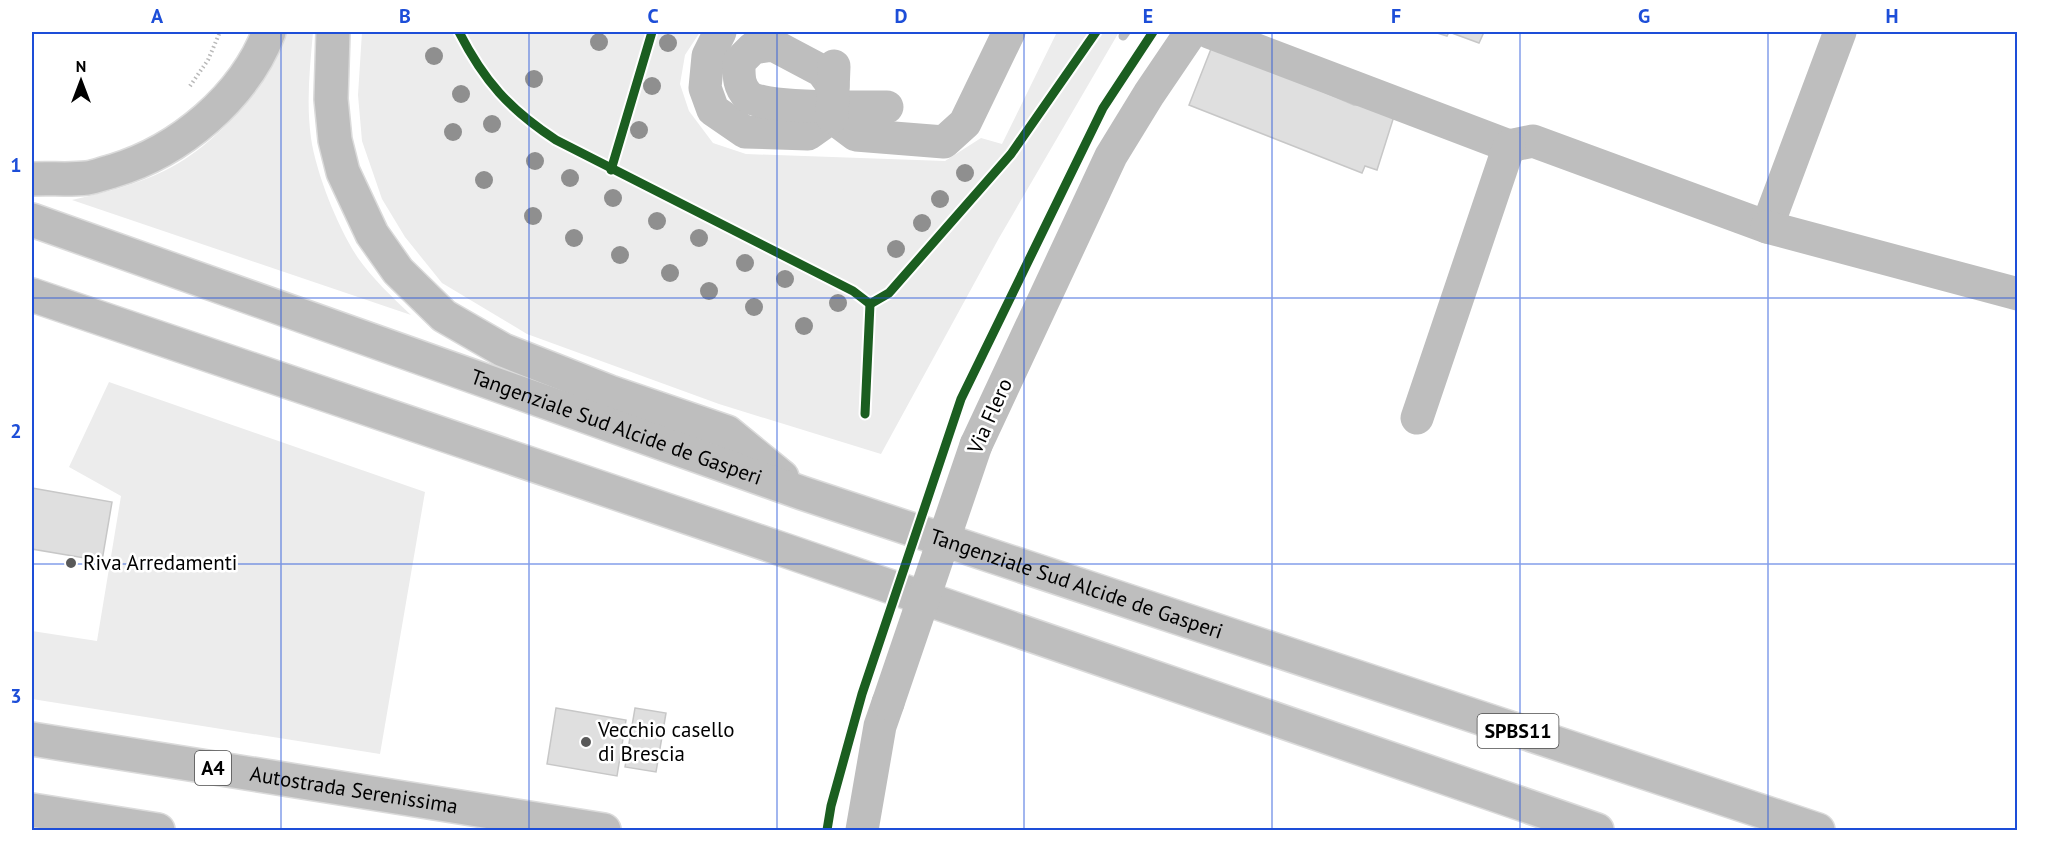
<svg xmlns="http://www.w3.org/2000/svg" width="2049" height="862" font-family="'PT Sans',sans-serif">
  <style>
    .green { fill: #ececec }
    .lines { fill: none; stroke-linecap: round; stroke-linejoin: round }
    .stream { stroke: #bfbfbf; stroke-width: 9 }
    .building { fill: #dfdfdf; stroke: #c7c7c7; stroke-width: 1.5 }
    .highway-casing { stroke: #dbdbdb; stroke-width: 36 }
    .path { stroke: #b9b9b9; stroke-width: 4; stroke-dasharray: 1.5 3; stroke-linecap: butt }
    .minor { stroke: #bebebe; stroke-width: 33 }
    .highway { stroke: #bebebe; stroke-width: 33 }
    .minor-bridge { stroke: #bebebe; stroke-width: 33 }
    .cycleway-casing { stroke: #fff; stroke-width: 13 }
    .cycleway { stroke: #1b5e20; stroke-width: 9 }
    .tree { fill: #8f8f8f }
    .grid { fill: none; stroke: #1d4ed8; stroke-width: 1.5; stroke-opacity: 0.55 }
    .poi-dot { fill: #595959; stroke: #fff; stroke-width: 2 }
    .labels { text-anchor: middle; stroke-width: 5; stroke-linejoin: round; paint-order: stroke }
    .shield { fill: #fff; stroke: #4c4c4c; stroke-width: 1.5 }
    .shield-label { font-size: 20px; font-weight: bold; fill: #000 }
    .street-label { font-size: 21px; fill: #000; stroke: #fff }
    .poi-label { font-size: 21px; fill: #000; stroke: #fff; text-anchor: start }
    .neatline { fill: none; stroke: #1d4ed8; stroke-width: 2 }
    .grid-label { font-size: 20px; text-anchor: middle; font-weight: bold; fill: #1d4ed8 }
  </style>
  <rect width="100%" height="100%" fill="#fff"/>
  <g class="green">
    <path d="M287 32H313C310 67 306 102 311 138 316 173 338 228 358 258 373 279 392 297 411 315L72 200C103 193 135 185 164 171 220 143 264 88 287 32Z"/>
    <path d="M362 32H700L685 55 680 84 689 111 713 143 746 154 945 161 981 138 1002 144 1057 32H1119L999 238 881 454 719 404 527 334 442 283 405 237 382 199 362 141 358 95Z"/>
    <path d="M109 382 425 492 380 754 32 699V631L97 641 121 496 69 467Z"/>
  </g>
  <g class="lines">
    <path class="stream" d="M1123 36 1126 32"/>
  </g>
  <g class="building">
    <path d="M1434 32H1484L1479 43 1449 32 1447 36Z"/>
    <path d="M1211 49 1296 80 1354 105H1366L1395 113 1377 170 1365 166 1362 173 1189 105Z"/>
    <path d="M32 488 112 502 102 561 32 549Z"/>
    <path d="M556 708 626 720 617 776 547 764Z"/>
    <path d="M635 708 666 713 656 772 625 767Z"/>
  </g>
  <g class="lines">
    <defs>
      <g id="highway">
        <path d="M333 32 331 99 335 140 343 172 372 234 398 271 444 316 503 350 610 392 727 432 782 477"/>
        <path d="M32 179C50 178 69 180 87 178 95 177 105 173 113 171 180 151 244 97 269 32"/>
        <path id="s1" d="M32 220 802 493 1818 830"/>
        <path d="M32 295 787 551 1597 830"/>
        <path id="s2" d="M32 739 604 830"/>
        <path d="M32 810 158 830"/>
      </g>
    </defs>
    <use href="#highway" class="highway-casing"/>
    <path class="path" d="M190 86 208 60 220 32"/>
    <g class="minor">
      <path d="M720 32 708 56 705 88 713 110 745 132 808 134 832 117 856 135 944 142 965 123 1009 32"/>
      <path d="M1209 32 1509 146 1533 141 1767 227 1840 32"/>
      <path d="M833 86 822 71 773 45 753 48 739 62C739 75 738 86 748 96 761 109 863 107 887 107"/>
      <path d="M1767 227 2018 294"/>
      <path d="M1417 418 1509 146"/>
      <path d="M976 445 1111 156 1149 94 1191 32"/>
      <path d="M862 830 880 726 888 703"/>
    </g>
    <use href="#highway" class="highway"/>
    <g class="minor-bridge">
      <path d="M832 117 834 66"/>
      <path d="M888 703 976 445"/>
    </g>
    <defs>
      <g id="cycleway">
        <path d="M459 32C484 81 509 109 556 140L853 291 870 304 889 293 1011 154 1096 32"/>
        <path d="M611 170 652 32"/>
        <path d="M865 414 870 304"/>
        <path d="M827 830 831 806 862 694 961 399 1103 108 1153 32"/>
      </g>
    </defs>
    <use href="#cycleway" class="cycleway-casing"/>
    <use href="#cycleway" class="cycleway"/>
  </g>
  <g class="tree">
    <circle cx="599" cy="42" r="9"/>
    <circle cx="668" cy="43" r="9"/>
    <circle cx="434" cy="56" r="9"/>
    <circle cx="534" cy="79" r="9"/>
    <circle cx="652" cy="86" r="9"/>
    <circle cx="461" cy="94" r="9"/>
    <circle cx="492" cy="124" r="9"/>
    <circle cx="639" cy="130" r="9"/>
    <circle cx="453" cy="132" r="9"/>
    <circle cx="535" cy="161" r="9"/>
    <circle cx="965" cy="173" r="9"/>
    <circle cx="570" cy="178" r="9"/>
    <circle cx="484" cy="180" r="9"/>
    <circle cx="613" cy="198" r="9"/>
    <circle cx="940" cy="199" r="9"/>
    <circle cx="533" cy="216" r="9"/>
    <circle cx="657" cy="221" r="9"/>
    <circle cx="922" cy="223" r="9"/>
    <circle cx="574" cy="238" r="9"/>
    <circle cx="699" cy="238" r="9"/>
    <circle cx="896" cy="249" r="9"/>
    <circle cx="620" cy="255" r="9"/>
    <circle cx="745" cy="263" r="9"/>
    <circle cx="670" cy="273" r="9"/>
    <circle cx="785" cy="279" r="9"/>
    <circle cx="709" cy="291" r="9"/>
    <circle cx="838" cy="303" r="9"/>
    <circle cx="754" cy="307" r="9"/>
    <circle cx="804" cy="326" r="9"/>
  </g>
  <path class="grid" d="M281 32V830M529 32V830M777 32V830M1024 32V830M1272 32V830M1520 32V830M1768 32V830M32 298H2018M32 564H2018"/>
  <g class="poi-dot">
    <circle cx="71" cy="563" r="6"/>
    <circle cx="586" cy="742" r="6"/>
  </g>
  <g class="labels">
    <g class="shield">
      <rect x="1477.5" y="714" width="81" height="34" rx="4.5"/>
      <rect x="195" y="751" width="36" height="34" rx="4.5"/>
    </g>
    <g class="shield-label">
      <text x="1518" y="738">SPBS11</text>
      <text x="213" y="775">A4</text>
    </g>
    <g class="street-label">
      <text transform="translate(990 416) rotate(-66)" y="7">Via Flero</text>
      <text dy="7" stroke="none"><textPath href="#s1" startOffset="620">Tangenziale Sud Alcide de Gasperi</textPath></text>
      <text dy="7" stroke="none"><textPath href="#s1" startOffset="1106">Tangenziale Sud Alcide de Gasperi</textPath></text>
      <text dy="7" stroke="none"><textPath href="#s2" startOffset="326">Autostrada Serenissima</textPath></text>
    </g>
    <g class="poi-label">
      <text x="83" y="570">Riva Arredamenti</text>
      <text x="598" y="737">Vecchio casello<tspan x="598" dy="24">di Brescia</tspan></text>
    </g>
  </g>
  <rect width="2049" height="862" fill="none" stroke="#ffffff" stroke-width="66"/>
  <g transform="translate(81 81)" stroke="#ffffff" stroke-width="4.5" paint-order="stroke">
  <path d="M0-4.5L10 22L0 15L-10 22Z" fill="#000000"/>
  <text y="-9" font-size="16" font-weight="bold" text-anchor="middle" fill="#000000">N</text>
  </g>
  <rect x="33" y="33" width="1983" height="796" class="neatline"/>
  <g class="grid-label">
    <text x="157" y="23">A</text>
    <text x="405" y="23">B</text>
    <text x="653" y="23">C</text>
    <text x="901" y="23">D</text>
    <text x="1148" y="23">E</text>
    <text x="1396" y="23">F</text>
    <text x="1644" y="23">G</text>
    <text x="1892" y="23">H</text>
    <text x="16" y="172">1</text>
    <text x="16" y="438">2</text>
    <text x="16" y="703">3</text>
  </g>
</svg>
